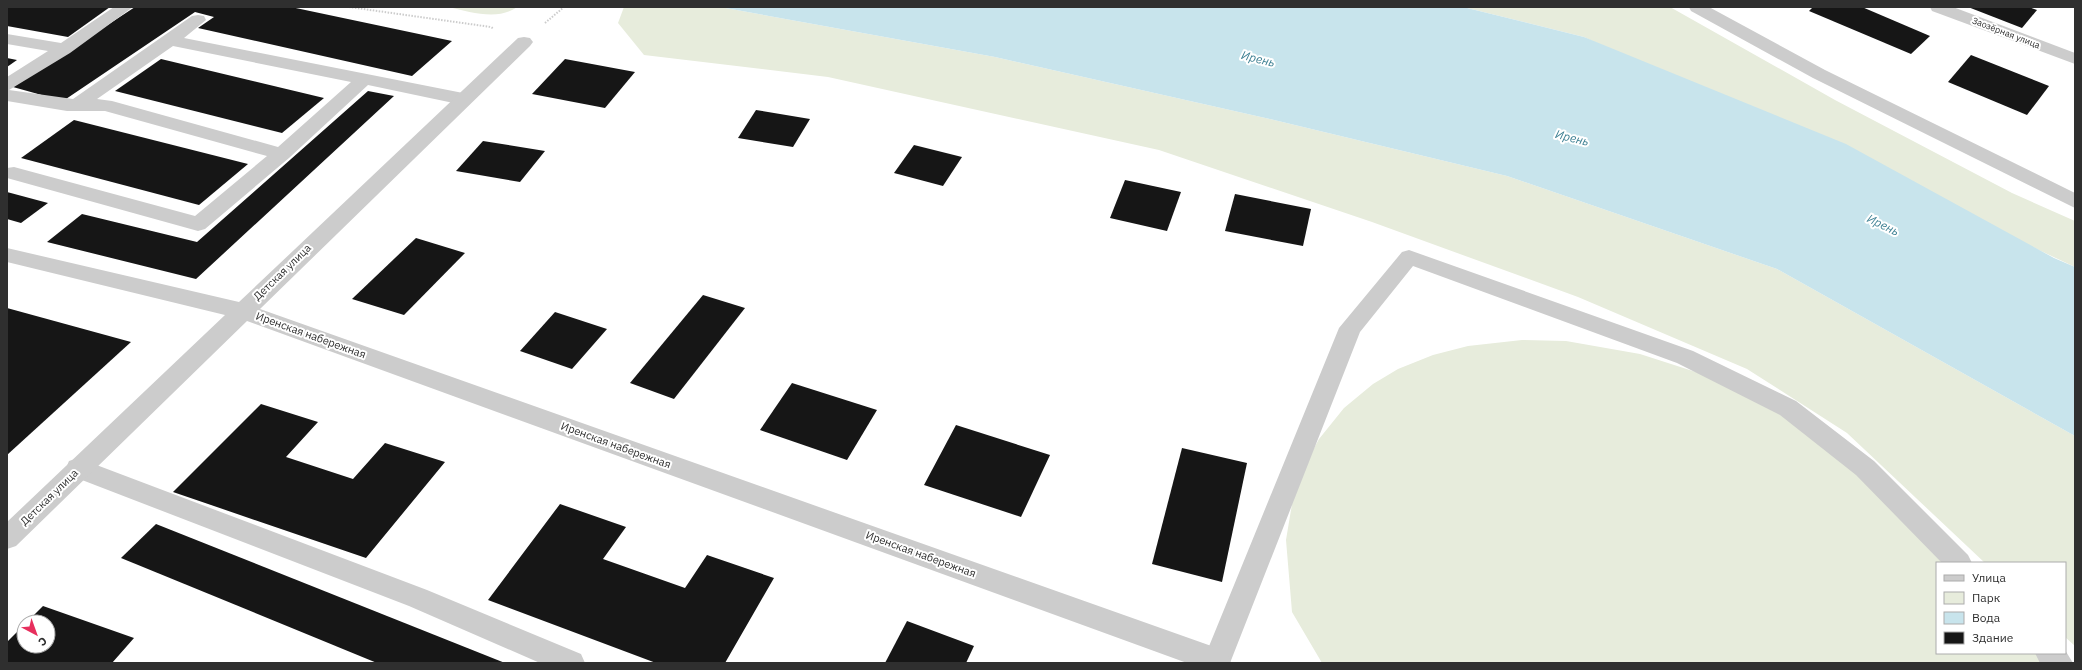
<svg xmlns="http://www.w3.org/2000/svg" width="2082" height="670" font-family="'IBM Plex Sans',sans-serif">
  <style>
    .green { fill: #e7ecdc }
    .water { fill: #c8e4ec }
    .building { fill: #161616 }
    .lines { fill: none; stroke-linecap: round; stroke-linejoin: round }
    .path { stroke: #ccc; stroke-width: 2; stroke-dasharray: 1.5 1.5; stroke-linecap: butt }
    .lane { fill: #ccc; fill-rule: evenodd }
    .street { fill: #ccc; fill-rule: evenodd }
    .labels { text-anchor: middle; stroke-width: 4; stroke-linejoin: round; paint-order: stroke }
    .far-street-label { font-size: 9px; fill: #2f2f2f; stroke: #fff }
    .street-label { font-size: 11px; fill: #2f2f2f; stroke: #fff }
    .water-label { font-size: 12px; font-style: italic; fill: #3c7f92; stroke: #fff }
  </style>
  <rect width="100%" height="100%" fill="#fff"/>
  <g class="green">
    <path d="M449 7H517C498 21 470 12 449 7Z"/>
    <path d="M624 7H720L995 57 1274 120 1507 176 1777 269 2075 436V646L2065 637V563H1985L1847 433 1747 369 1578 297 1372 222 1159 150 828 77 644 55 618 23Z"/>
    <path d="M1463 7H1670L1835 100 2012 193 2075 221V267L1584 37Z"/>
    <path d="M1522 340 1566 341 1640 354 1699 373 1761 402 1818 437 1949 563H1937V653H2035L2045 663H1322L1292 612 1286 540 1293 498 1302 470 1319 439 1344 408 1373 384 1398 369 1433 355 1468 346Z"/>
  </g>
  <path class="water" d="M720 7H1463L1584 37 1846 144 2054 258 2075 267V436L1777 269 1507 176 1274 120 995 57Z"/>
  <g class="building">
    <path d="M7 7H110L68 37 7 26Z"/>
    <path d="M135 7H291L452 41 412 76 198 28 214 17 195 12 63 101 13 87Z"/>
    <path d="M1813 7H1862L1930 36 1911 54 1809 11Z"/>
    <path d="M1968 7H2029L2037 10 2022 28Z"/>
    <path d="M1971 55 2049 86 2027 115 1948 82Z"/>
    <path d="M7 58 17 60 7 67Z"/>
    <path d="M161 59 324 98 282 133 115 91Z"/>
    <path d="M565 59 635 72 605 108 532 94Z"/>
    <path d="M368 91 394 96 196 279 47 242 82 214 197 242Z"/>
    <path d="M756 110 810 119 793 147 738 138Z"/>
    <path d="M74 120 248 164 199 205 21 158Z"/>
    <path d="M483 141 545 151 520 182 456 171Z"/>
    <path d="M914 145 962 157 943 186 894 173Z"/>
    <path d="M1125 180 1181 192 1167 231 1110 218Z"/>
    <path d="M7 192 48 203 21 223 7 219Z"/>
    <path d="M1235 194 1311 209 1303 246 1225 231Z"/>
    <path d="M416 238 465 253 404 315 352 299Z"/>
    <path d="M703 295 745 308 674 399 630 383Z"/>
    <path d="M7 308 131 342 7 455Z"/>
    <path d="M555 312 607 329 572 369 520 351Z"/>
    <path d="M792 383 877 410 847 460 760 430Z"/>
    <path d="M261 404 318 422 286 457 353 479 385 443 445 462 366 558 173 492Z"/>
    <path d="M956 425 1050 455 1021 517 924 485Z"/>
    <path d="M1182 448 1247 463 1222 582 1152 564Z"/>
    <path d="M560 504 626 527 603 559 685 588 707 555 774 578 725 663H656L488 600Z"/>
    <path d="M156 524 505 663H377L121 558Z"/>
    <path d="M43 606 134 638 112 663H7V642L24 625V646H48V622H27Z"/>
    <path d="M907 621 974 646 966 663H885Z"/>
  </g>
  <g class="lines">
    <g class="path">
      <path d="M349 7 491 27 494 29"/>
      <path d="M545 23 564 7"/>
    </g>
    <g class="lane">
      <path d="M114 7H133L70 53 9 90 73 99 192 16 198 15 204 16 206 20 184 38 463 93 469 95 472 99 469 103 463 105 368 85 289 158 205 229 198 231 7 178V168L14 167 195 216 267 156 105 111H67L7 101V77L48 51 7 44V34L61 43ZM173 46 351 82 278 147 112 101 97 99Z"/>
      <path d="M1409 250 1693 351 1796 401 1874 461 1968 555 1972 563H1942L1856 475 1780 415 1677 363 1413 266 1360 332 1230 663H1204L1203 661 1339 328 1402 252Z"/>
      <path d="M78 458 427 590 581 654 585 663H540L409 606 69 475 66 468 69 461Z"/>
      <path d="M2065 650 2073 663H2040L2035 653H2065Z"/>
    </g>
    <g class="street">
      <path d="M1689 7H1709L1825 70 2075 193V208L1813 78 1691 11Z"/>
      <path d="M1930 7H1953L2075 53V64L1932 11Z"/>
      <path d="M524 37 530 38 533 42 530 46 260 309 1217 648 1227 652 1231 663H1187L247 321 16 546 7 549V522L225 315 7 262V248L239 302 518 38Z"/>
    </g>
  </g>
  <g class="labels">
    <g class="far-street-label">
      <text transform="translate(2006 33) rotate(21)" y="3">Заозёрная улица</text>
    </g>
    <g class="street-label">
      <text transform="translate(282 272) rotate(-44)" y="4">Детская улица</text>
      <text transform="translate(311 335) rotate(20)" y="4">Иренская набережная</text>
      <text transform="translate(616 445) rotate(20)" y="4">Иренская набережная</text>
      <text transform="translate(49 497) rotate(-44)" y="4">Детская улица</text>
      <text transform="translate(921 554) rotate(20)" y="4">Иренская набережная</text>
    </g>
    <g class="water-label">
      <text transform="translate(1258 59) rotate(14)" y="4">Ирень</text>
      <text transform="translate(1572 138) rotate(14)" y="4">Ирень</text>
      <text transform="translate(1883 225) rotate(26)" y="4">Ирень</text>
    </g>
  </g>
  <rect width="2082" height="670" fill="none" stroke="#2f2f2f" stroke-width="16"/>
  <rect x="1936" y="562" width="130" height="92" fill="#ffffff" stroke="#acacac"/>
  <rect x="1944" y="575" width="20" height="6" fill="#cccccc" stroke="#acacac"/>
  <text x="1972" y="582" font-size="12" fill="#2f2f2f">Улица</text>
  <rect x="1944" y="592" width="20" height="12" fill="#e7ecdc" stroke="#acacac"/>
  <text x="1972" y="602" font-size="12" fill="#2f2f2f">Парк</text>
  <rect x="1944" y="612" width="20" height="12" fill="#c8e4ec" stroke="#acacac"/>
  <text x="1972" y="622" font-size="12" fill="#2f2f2f">Вода</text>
  <rect x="1944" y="632" width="20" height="12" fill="#161616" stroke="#acacac"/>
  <text x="1972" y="642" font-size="12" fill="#2f2f2f">Здание</text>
  <g transform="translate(36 634) rotate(139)"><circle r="19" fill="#ffffff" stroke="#acacac"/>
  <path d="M0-3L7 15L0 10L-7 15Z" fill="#e72f5d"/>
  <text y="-6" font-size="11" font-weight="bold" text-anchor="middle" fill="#2f2f2f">С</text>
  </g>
</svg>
